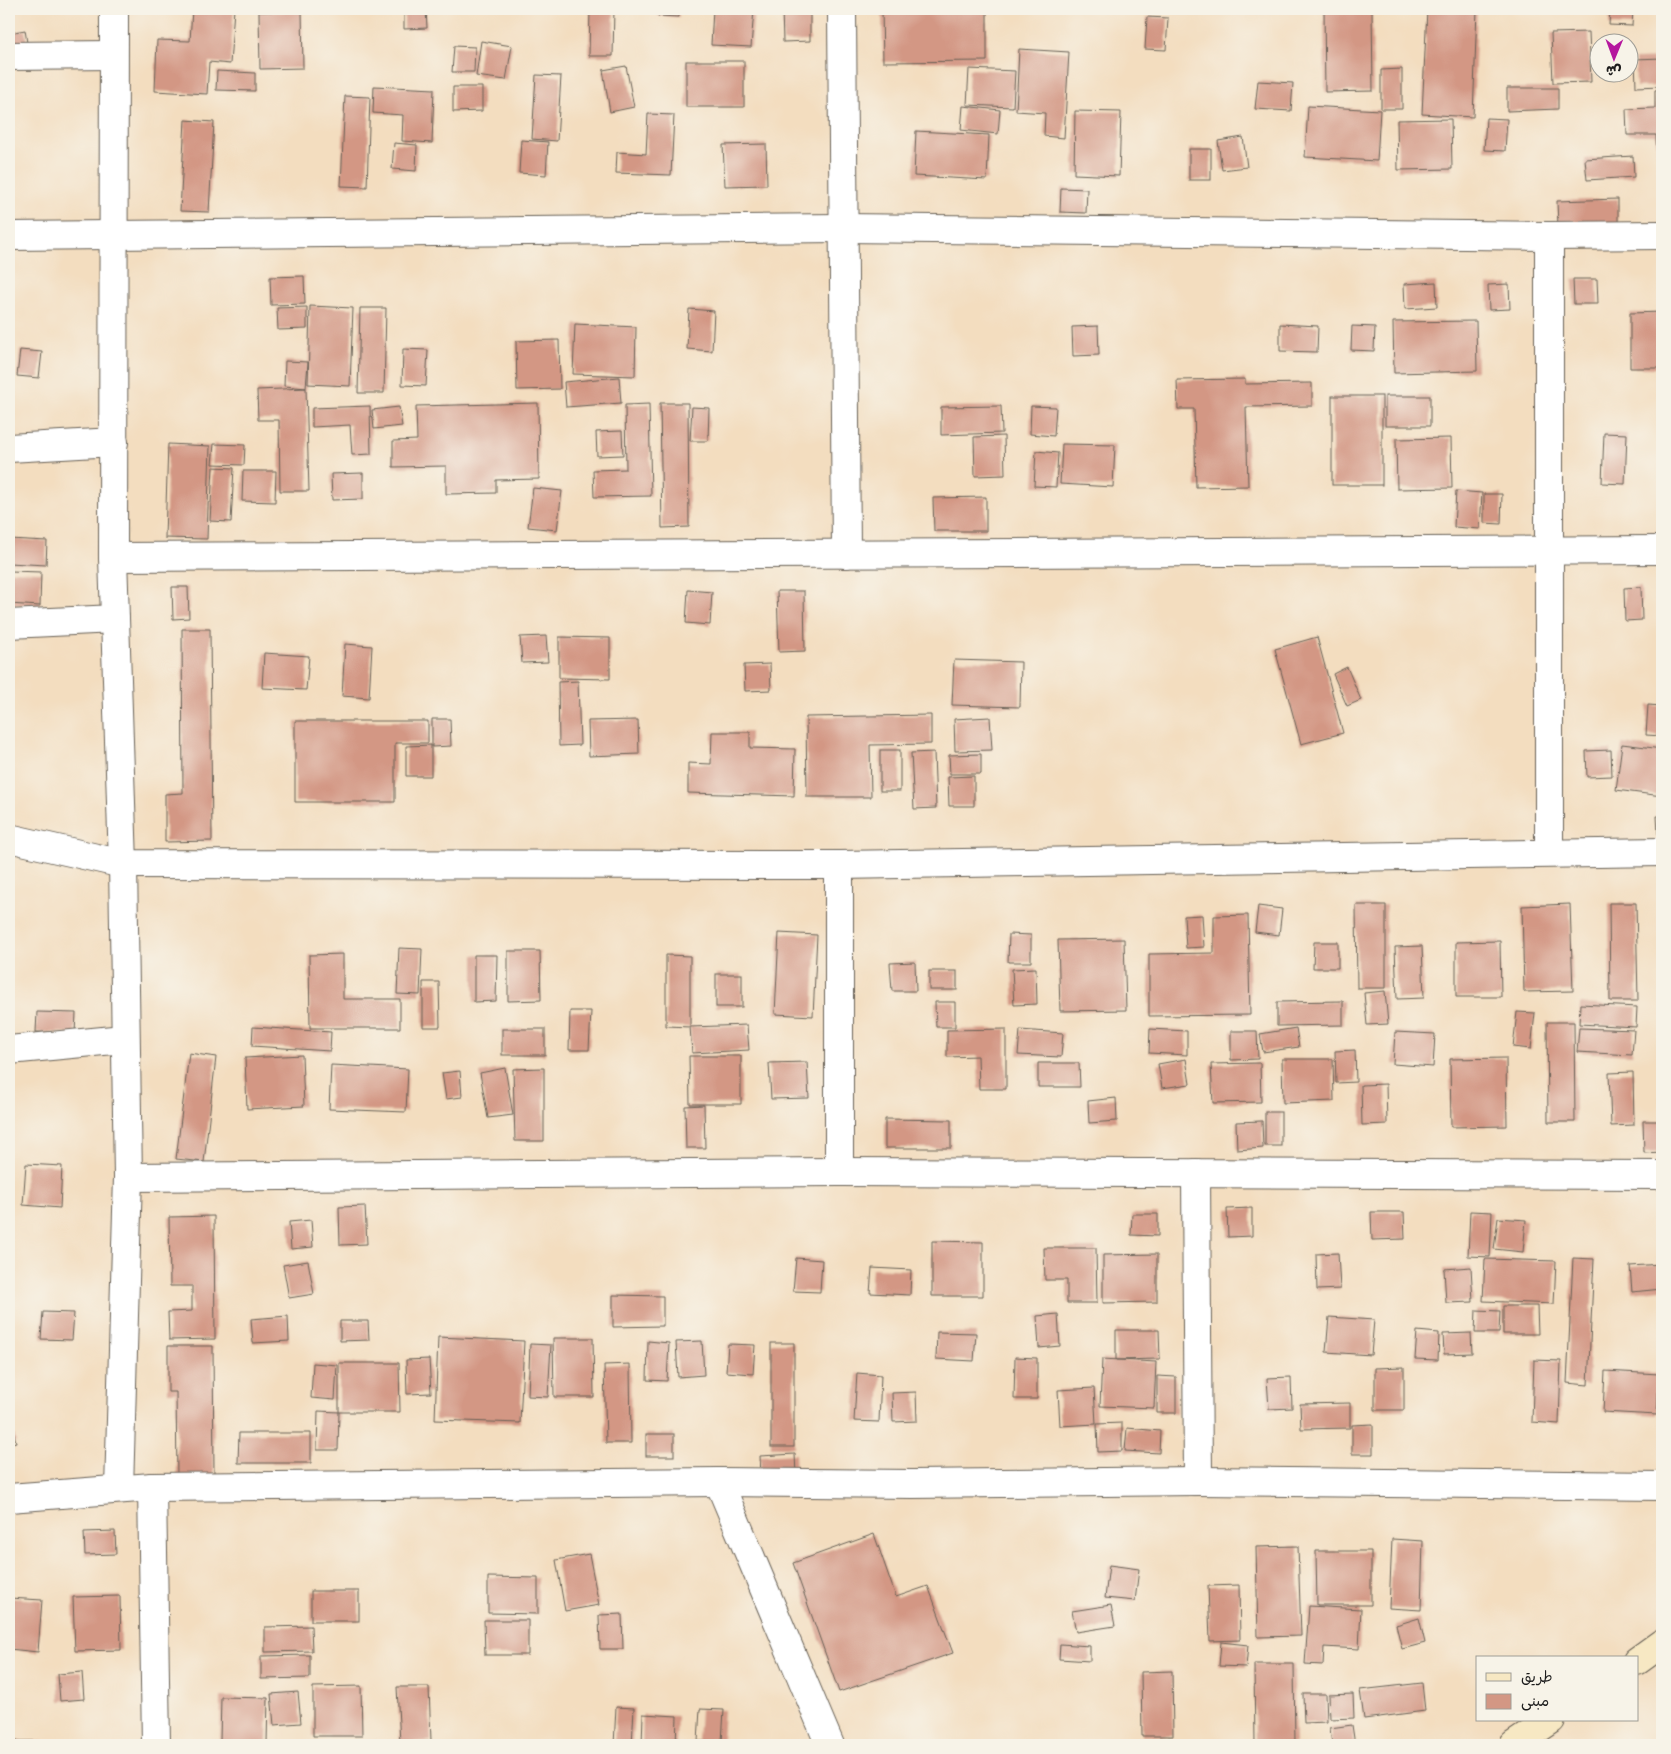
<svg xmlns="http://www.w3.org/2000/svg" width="1671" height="1754" font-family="Dekko,'Playpen Sans Arabic',sans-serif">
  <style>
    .building { fill: #d39784 }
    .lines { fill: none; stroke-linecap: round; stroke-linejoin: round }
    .street-casing { stroke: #676055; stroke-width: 30 }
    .secondary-casing { stroke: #676055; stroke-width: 30 }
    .street { stroke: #fff; stroke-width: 28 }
    .secondary { stroke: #f7e8c3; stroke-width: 28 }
  </style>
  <rect width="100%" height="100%" fill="#f7f3e8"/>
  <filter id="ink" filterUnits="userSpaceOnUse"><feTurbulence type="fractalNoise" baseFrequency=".02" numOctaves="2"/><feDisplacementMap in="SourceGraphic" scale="10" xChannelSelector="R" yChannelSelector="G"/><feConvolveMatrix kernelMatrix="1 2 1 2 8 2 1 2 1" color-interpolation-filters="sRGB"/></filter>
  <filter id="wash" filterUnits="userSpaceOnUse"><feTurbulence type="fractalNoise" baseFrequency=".0096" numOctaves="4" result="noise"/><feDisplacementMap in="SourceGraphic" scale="20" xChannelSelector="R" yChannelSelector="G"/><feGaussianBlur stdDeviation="1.12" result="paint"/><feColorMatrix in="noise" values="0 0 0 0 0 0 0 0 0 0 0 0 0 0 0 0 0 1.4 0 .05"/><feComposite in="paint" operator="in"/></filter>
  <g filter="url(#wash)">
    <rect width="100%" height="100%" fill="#f3ddbf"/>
    <g id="blocks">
      <g class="building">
        <path d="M192 9H234L230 64 209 62 207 94 155 91 157 40 190 41Z"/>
        <path d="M404 9H426L427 28 404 29Z"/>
        <path d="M590 9H614L613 56H589Z"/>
        <path d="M658 9H679V17L658 16Z"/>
        <path d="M713 9H754L751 47 711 45Z"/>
        <path d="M782 9H810V41L783 42Z"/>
        <path d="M882 9H987V61L883 62Z"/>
        <path d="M1324 9H1372L1373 91 1325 92Z"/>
        <path d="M1427 9H1477L1473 117 1422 114Z"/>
        <path d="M1610 9H1633L1632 26 1609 25Z"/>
        <path d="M302 11 303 68 260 69 259 12Z"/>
        <path d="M1147 17 1168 18 1166 50 1145 49Z"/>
        <path d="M25 30 29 55 9 58V33Z"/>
        <path d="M1589 32 1591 82 1553 83 1551 33Z"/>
        <path d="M481 41 512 46 506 80 476 76Z"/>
        <path d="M454 46 475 47 474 72H452Z"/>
        <path d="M1019 49 1069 52 1064 138 1044 136 1045 113 1016 111Z"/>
        <path d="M1662 58V86L1636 87 1635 59Z"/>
        <rect x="686" y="61" width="58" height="46"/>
        <path d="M626 66 634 107 610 112 603 70Z"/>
        <path d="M969 69 1015 71 1013 107 967 105Z"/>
        <path d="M1402 69V109H1381V70Z"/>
        <path d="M217 71 255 73V91L216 90Z"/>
        <path d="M536 75 561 76 557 141 532 139Z"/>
        <path d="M1258 81 1293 83 1291 111 1255 109Z"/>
        <path d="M374 86 434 89 432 143 402 141 403 115 373 113Z"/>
        <path d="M453 87H482V111L453 112Z"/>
        <path d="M1507 88H1558V109L1507 111Z"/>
        <path d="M1662 89V158L1657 159 1656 135H1627L1626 109 1655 108V90Z"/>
        <path d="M345 96 370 97 367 187 341 186Z"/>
        <path d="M963 106 1000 110 998 134 961 130Z"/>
        <path d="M1308 106 1380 110 1377 161 1305 157Z"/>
        <path d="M1075 111 1121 112 1119 176 1074 174Z"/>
        <path d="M648 114 674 115 671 175 616 173 617 152 646 154Z"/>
        <path d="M1486 118 1507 119 1505 151 1484 150Z"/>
        <path d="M1451 119 1452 169 1398 170 1397 120Z"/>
        <path d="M185 120 214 122 209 212 180 211Z"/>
        <path d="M916 131 989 135 987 180 914 176Z"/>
        <path d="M1243 137 1247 167 1222 170 1218 141Z"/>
        <path d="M521 140 548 142 546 175 519 173Z"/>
        <path d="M394 143 417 145 416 171 392 169Z"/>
        <path d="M766 144 767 185 725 186 723 145Z"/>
        <rect x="1189" y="149" width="22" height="31"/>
        <path d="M1633 156 1634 177 1587 180 1585 159Z"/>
        <path d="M1061 188 1087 189 1086 213 1060 212Z"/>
        <path d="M1618 199V225L1558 226 1557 201Z"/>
        <path d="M304 276 305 304 271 305 270 277Z"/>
        <path d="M1573 279H1597L1598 304H1574Z"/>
        <path d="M1436 282 1437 307 1405 309 1404 284Z"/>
        <path d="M1509 284 1510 309 1489 310 1488 285Z"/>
        <path d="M310 306 353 308 350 386 308 384Z"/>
        <path d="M307 307V329L278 330 277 308Z"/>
        <path d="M360 308H386L384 393H358Z"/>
        <path d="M689 309 714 311 712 351 687 349Z"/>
        <path d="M1662 312V368H1630V313Z"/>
        <path d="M1476 321 1477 371 1394 373 1393 322Z"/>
        <path d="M575 324 636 327 635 376 573 374Z"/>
        <path d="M1280 324 1318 326 1317 352 1280 351Z"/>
        <path d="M1098 326 1099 355 1073 356 1072 327Z"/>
        <path d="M1352 326 1375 327 1374 351 1351 350Z"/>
        <path d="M559 340 560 389 517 390 516 341Z"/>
        <path d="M403 349 428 350 426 386 402 385Z"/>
        <path d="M20 350 42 352 39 378 17 376Z"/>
        <path d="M285 361 308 362 306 388 284 386Z"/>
        <path d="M619 377 621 403 566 407 564 382Z"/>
        <path d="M1245 379V384L1312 383V406L1246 407 1248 486 1196 487 1194 409H1178L1177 380Z"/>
        <path d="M306 388 309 491H280L279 420H258L257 390Z"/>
        <rect x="1332" y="396" width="50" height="89"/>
        <rect x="1385" y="396" width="45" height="30"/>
        <path d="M538 403 539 479 496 480V493L446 494V466L393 467V441L417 440 416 406Z"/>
        <path d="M660 403H688L689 527 662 528Z"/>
        <path d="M649 404 651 496 594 497 593 470 626 469 625 405Z"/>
        <path d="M370 406 371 454 352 455 350 425 312 427V408Z"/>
        <path d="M1001 406 1002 433 941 435V407Z"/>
        <path d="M1031 406 1056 407 1054 436 1030 434Z"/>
        <path d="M399 407 402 426 374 429 372 410Z"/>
        <path d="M692 407 709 408 708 441H690Z"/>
        <path d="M622 431 623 455 597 456 596 432Z"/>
        <path d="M1604 433 1627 434 1625 484 1602 483Z"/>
        <path d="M1004 436 1005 475 975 476 974 437Z"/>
        <path d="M1451 438 1452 488 1397 489 1396 439Z"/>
        <path d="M168 444 210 446 207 539 165 538Z"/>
        <path d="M214 444 245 445 244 465 212 464Z"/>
        <path d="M1062 444 1115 445 1113 487 1060 484Z"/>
        <path d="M1036 451 1058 453 1056 487 1034 486Z"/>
        <path d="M213 467 234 468 231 522 210 521Z"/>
        <path d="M243 471H276L275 502 242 501Z"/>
        <path d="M363 473V499L332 500 331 474Z"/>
        <path d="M533 488 562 491 557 530 528 527Z"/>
        <path d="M1456 491 1482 493 1480 529 1454 527Z"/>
        <path d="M1484 494H1502L1501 524 1484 523Z"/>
        <path d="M986 497V531H934L933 498Z"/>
        <path d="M9 539 47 541 46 565 9 563Z"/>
        <path d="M10 571 41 572 40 606 9 604Z"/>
        <path d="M172 587H188L189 618 173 619Z"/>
        <path d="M1641 587 1642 620 1625 621 1624 588Z"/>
        <path d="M688 590 712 592 710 625 686 623Z"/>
        <path d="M777 591H804L805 651 779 652Z"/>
        <path d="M182 629H210L212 841 165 842V794L183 793Z"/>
        <path d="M546 636 548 662 522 663 520 637Z"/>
        <path d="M559 637 610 638V679L559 678Z"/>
        <path d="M1317 637 1343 733 1301 744 1275 649Z"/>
        <path d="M345 644 372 646 369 698 342 696Z"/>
        <path d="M264 653 309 656 306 690 262 688Z"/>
        <path d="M954 660 1021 662 1020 707 952 705Z"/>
        <path d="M770 664 771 690 745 691 744 665Z"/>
        <path d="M1347 667 1361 700 1347 706 1333 674Z"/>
        <path d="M578 681 580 745 559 746 558 682Z"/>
        <path d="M1648 705 1662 706V736L1646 735Z"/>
        <path d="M931 715V744L870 745 871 797H807L806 717Z"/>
        <path d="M990 717 992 750 955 751 954 719Z"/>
        <path d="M432 719H450L451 746 432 747Z"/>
        <path d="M638 720 639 754 589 756 588 721Z"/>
        <path d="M295 721H428V743H395V802H295Z"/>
        <path d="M712 732H750V748L795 749 794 796 688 793V763L711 764Z"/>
        <path d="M1622 744 1662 749V796L1616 790Z"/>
        <path d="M431 745V776H406V746Z"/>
        <rect x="880" y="750" width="20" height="41"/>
        <path d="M1611 750 1612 776 1587 777 1586 751Z"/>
        <path d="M934 752 936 808 914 809 911 753Z"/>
        <path d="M981 754V774H950L949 755Z"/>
        <path d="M974 776V806H949L948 777Z"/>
        <path d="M1657 816H1662V834H1658Z"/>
        <path d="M1609 903H1636L1638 1001H1610Z"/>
        <path d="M1570 904 1573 991 1524 992 1522 906Z"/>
        <path d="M1356 905H1386V988H1357Z"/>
        <path d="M1258 906 1282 909 1279 935 1255 932Z"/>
        <path d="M1202 915 1204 947 1186 948 1184 916Z"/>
        <path d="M1248 915 1250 1015 1149 1016V954L1214 953V916Z"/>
        <path d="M779 933 817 935 813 1016 775 1014Z"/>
        <path d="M1009 934 1031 935V962H1008Z"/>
        <path d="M1124 939 1126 1010 1060 1011 1058 940Z"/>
        <path d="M1500 941 1501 997H1456V942Z"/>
        <path d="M1314 942H1338V968H1313Z"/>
        <path d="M1422 946 1424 998 1397 999 1395 947Z"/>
        <path d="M399 948 422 949 420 995 397 994Z"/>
        <path d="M508 951H540L541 1000 508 1001Z"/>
        <path d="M343 954V999H400V1028H310L309 955Z"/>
        <path d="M474 955H497L496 1001 474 1002Z"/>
        <path d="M666 955 690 956V1027L666 1026Z"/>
        <path d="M915 962 916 991H892L890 963Z"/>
        <path d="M1036 968 1037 1004 1014 1005 1012 969Z"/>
        <rect x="929" y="971" width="28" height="19"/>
        <rect x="716" y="974" width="26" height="33"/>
        <path d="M423 982H439L440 1027H423Z"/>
        <path d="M1385 991 1388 1024 1367 1025 1364 993Z"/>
        <path d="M1343 1001V1025L1277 1026V1002Z"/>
        <path d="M935 1002H955V1027H936Z"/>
        <path d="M1580 1004 1637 1007 1636 1027 1579 1024Z"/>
        <path d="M570 1011H591L589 1050H569Z"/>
        <path d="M37 1012 76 1013 75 1033 36 1032Z"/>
        <path d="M1517 1012 1535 1013 1531 1049 1513 1047Z"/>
        <path d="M1547 1022H1574L1575 1122H1548Z"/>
        <path d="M747 1025 749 1050 692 1053 690 1027Z"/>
        <path d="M253 1027 331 1032 330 1051 252 1046Z"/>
        <path d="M1296 1028 1299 1047 1263 1052 1260 1034Z"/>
        <path d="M1579 1028 1634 1030 1632 1055 1577 1052Z"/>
        <rect x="502" y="1029" width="43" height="26"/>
        <path d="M1006 1029V1089H979L978 1056 947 1057V1030Z"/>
        <path d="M1150 1029 1187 1031V1055L1149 1053Z"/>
        <path d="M1020 1030 1063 1033 1061 1057 1018 1055Z"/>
        <path d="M1231 1031H1257L1258 1059 1231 1060Z"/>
        <path d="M1395 1032 1435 1034 1433 1067 1393 1064Z"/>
        <path d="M1355 1050 1356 1082 1336 1083 1335 1051Z"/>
        <path d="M189 1053 216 1057 204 1162 176 1159Z"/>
        <path d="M302 1055 304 1106 247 1109 245 1058Z"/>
        <path d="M689 1056H741V1104H690Z"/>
        <path d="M1506 1058 1507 1126 1451 1127 1450 1059Z"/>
        <path d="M1186 1059 1190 1084 1162 1088 1158 1064Z"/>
        <path d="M1282 1059H1333L1334 1101 1283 1103Z"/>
        <path d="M807 1062 809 1098 771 1099 769 1063Z"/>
        <path d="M1038 1063H1079L1080 1087H1038Z"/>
        <path d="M1260 1063 1261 1102 1213 1103 1211 1064Z"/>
        <path d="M331 1065 408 1069 406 1112 329 1109Z"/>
        <path d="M505 1068 513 1115 488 1118 480 1073Z"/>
        <path d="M544 1068V1141H515L513 1069Z"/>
        <path d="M460 1071 462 1097 446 1099 442 1073Z"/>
        <path d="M1633 1072 1634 1125 1611 1126 1609 1073Z"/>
        <path d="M1659 1078H1662V1104H1660Z"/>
        <path d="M1386 1084 1387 1124 1362 1125 1361 1085Z"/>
        <path d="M1116 1098 1117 1121 1089 1123 1088 1101Z"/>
        <path d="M704 1105 705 1148H686L685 1106Z"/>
        <rect x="1265" y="1112" width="16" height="34"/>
        <path d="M885 1119 951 1120V1148H885Z"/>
        <path d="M1262 1121 1263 1148 1237 1150 1236 1122Z"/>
        <path d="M1643 1121H1662V1152L1644 1153Z"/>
        <path d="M26 1164 62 1166 60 1208 23 1205Z"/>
        <path d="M365 1206 367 1244 340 1245 339 1207Z"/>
        <path d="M1252 1208V1236L1228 1237 1227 1209Z"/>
        <path d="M1470 1211 1492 1212 1490 1257 1468 1256Z"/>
        <path d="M1371 1212H1404L1405 1239 1372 1240Z"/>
        <path d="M1132 1214H1158V1236L1131 1235Z"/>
        <path d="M214 1216 215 1339 169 1340 168 1312 192 1311V1286H170L169 1217Z"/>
        <path d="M1498 1218 1526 1220 1523 1252 1494 1249Z"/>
        <path d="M311 1220 313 1247 291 1249 289 1222Z"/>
        <path d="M932 1241 983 1242V1296H932Z"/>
        <path d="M1044 1248H1096L1097 1303H1067V1280H1045Z"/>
        <path d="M1338 1253 1340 1289 1317 1290 1316 1254Z"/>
        <path d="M1157 1254V1302L1103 1303V1255Z"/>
        <path d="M796 1258 822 1260 820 1292 793 1291Z"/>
        <path d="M1573 1258 1594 1259 1588 1385 1567 1383Z"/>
        <path d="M1485 1259 1556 1261 1554 1304 1483 1301Z"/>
        <path d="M308 1261 314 1294 289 1298 283 1265Z"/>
        <path d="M1662 1264V1289L1632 1292 1630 1266Z"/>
        <path d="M9 1266 13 1297 9 1298Z"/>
        <path d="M1471 1267 1473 1302 1446 1303 1444 1269Z"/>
        <path d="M872 1268 911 1270 910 1295 870 1293Z"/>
        <path d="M613 1295 663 1296V1326L613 1327Z"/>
        <path d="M1503 1306H1537L1538 1334H1503Z"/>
        <path d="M1476 1310 1500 1311 1499 1333H1475Z"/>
        <path d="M43 1312 74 1313 72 1340 41 1339Z"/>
        <path d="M1058 1314 1060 1346 1039 1348 1037 1316Z"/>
        <path d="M288 1316 289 1341 253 1343 251 1319Z"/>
        <path d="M1329 1317 1374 1320 1371 1355 1326 1352Z"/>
        <path d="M340 1321H368L369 1340 340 1341Z"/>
        <path d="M1116 1330H1159L1160 1359 1116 1360Z"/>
        <path d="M1417 1331 1439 1333 1438 1360 1415 1359Z"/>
        <path d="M937 1332 976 1333 974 1361 936 1359Z"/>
        <path d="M1471 1333 1472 1353 1444 1354 1443 1334Z"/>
        <path d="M438 1337 524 1341 520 1423 435 1420Z"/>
        <path d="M553 1338H593L594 1397H554Z"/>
        <path d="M648 1341 669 1343 667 1381 647 1380Z"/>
        <path d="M702 1341 704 1375 678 1377 676 1342Z"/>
        <rect x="771" y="1343" width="23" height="104"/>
        <path d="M530 1344 551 1345 548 1397 528 1396Z"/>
        <path d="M728 1344 755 1345 753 1374 726 1372Z"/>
        <path d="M168 1346H213L214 1476H177L176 1392H168Z"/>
        <path d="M1015 1357 1037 1358V1399H1014Z"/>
        <path d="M429 1359 431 1393 407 1394 406 1360Z"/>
        <path d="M1102 1359 1156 1362 1154 1408 1100 1406Z"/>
        <path d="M1534 1360 1561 1361 1559 1424 1532 1422Z"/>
        <path d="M313 1363 337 1365 335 1400 311 1398Z"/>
        <path d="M339 1363H399L400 1412H339L338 1450H317L318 1411 339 1412Z"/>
        <path d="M630 1364 631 1443H606L604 1365Z"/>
        <path d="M1404 1367V1410H1375V1368Z"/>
        <path d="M1605 1371 1659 1374 1657 1415 1603 1412Z"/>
        <path d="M857 1373 881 1375 879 1422 854 1421Z"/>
        <path d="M1157 1376 1176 1377V1413H1157Z"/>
        <path d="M1291 1377 1292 1408 1269 1409 1267 1378Z"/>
        <path d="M1094 1388 1096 1424 1060 1426 1058 1390Z"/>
        <path d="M916 1392 917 1421 893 1422 892 1393Z"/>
        <path d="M1350 1403V1428L1301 1429 1300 1404Z"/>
        <path d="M9 1414 16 1442 9 1444Z"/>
        <path d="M1122 1423V1451L1098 1452 1097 1424Z"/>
        <path d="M1373 1424V1454H1352V1425Z"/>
        <path d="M1127 1428 1160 1431 1159 1453 1125 1451Z"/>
        <path d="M239 1433H311V1463H238Z"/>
        <rect x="646" y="1434" width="28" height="22"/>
        <path d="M795 1454 796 1475 761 1476 760 1456Z"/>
        <path d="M115 1531 116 1554 85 1555 84 1532Z"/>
        <path d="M874 1534 896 1597 928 1586 953 1653 839 1692 793 1563Z"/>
        <path d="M1392 1539 1423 1541 1421 1610 1389 1608Z"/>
        <path d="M1298 1546 1301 1636 1258 1637 1256 1547Z"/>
        <path d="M1316 1551H1371V1605H1317Z"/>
        <path d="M589 1554 599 1605 565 1611 556 1560Z"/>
        <path d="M1109 1565 1139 1569 1135 1601 1105 1598Z"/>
        <path d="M488 1577 538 1578V1614L488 1613Z"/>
        <path d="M1239 1585 1240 1640 1210 1641 1208 1586Z"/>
        <rect x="311" y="1591" width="48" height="30"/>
        <path d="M120 1596 121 1650 75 1651 73 1597Z"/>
        <path d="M9 1598 42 1600 38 1652 9 1649Z"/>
        <path d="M1111 1605 1115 1626 1076 1632 1072 1611Z"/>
        <path d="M1309 1606 1361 1609 1359 1649 1324 1647 1323 1665 1305 1664Z"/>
        <path d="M622 1614 623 1649H600L599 1615Z"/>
        <path d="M1419 1618 1425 1643 1402 1649 1396 1625Z"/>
        <path d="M484 1620H528V1655H485Z"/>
        <path d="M311 1626 312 1651 265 1652V1627Z"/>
        <path d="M1221 1642 1248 1645 1246 1667 1219 1666Z"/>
        <path d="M1060 1644 1090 1646V1661L1059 1659Z"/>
        <path d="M310 1655V1678L261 1679V1656Z"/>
        <path d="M1254 1664H1294L1295 1744 1255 1745Z"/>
        <path d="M1172 1671 1173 1736H1142L1141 1672Z"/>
        <path d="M82 1672 84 1699 60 1701 58 1674Z"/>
        <path d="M1422 1683 1425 1711 1364 1719 1360 1690Z"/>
        <path d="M361 1686 362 1736H313V1687Z"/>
        <path d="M397 1687H429L431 1741 400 1743Z"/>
        <path d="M298 1692 301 1723 274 1725 271 1694Z"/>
        <path d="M1303 1694H1326L1327 1722 1304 1723Z"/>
        <path d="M1353 1694 1354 1718 1330 1719 1329 1695Z"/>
        <path d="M221 1697 268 1698 267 1743 220 1741Z"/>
        <path d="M616 1707 634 1708 632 1745H614Z"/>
        <path d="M700 1709 724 1710 722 1742 698 1741Z"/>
        <path d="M643 1714 677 1716 676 1745H642Z"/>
        <path d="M1352 1725 1355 1745H1332L1330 1728Z"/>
        <rect x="9" y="1741" width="36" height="4"/>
      </g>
    </g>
  </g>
  <g filter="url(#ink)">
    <use href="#blocks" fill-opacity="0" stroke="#676055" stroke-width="1"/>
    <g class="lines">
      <defs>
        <g id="street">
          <path d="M114 9 113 557 123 864 128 1177 119 1489"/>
          <path d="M842 9 846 554"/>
          <path d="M9 56 113 55"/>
          <path d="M9 236 843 228 1549 236 1662 235"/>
          <path d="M9 448 114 442"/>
          <path d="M113 557 1662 550"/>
          <path d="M9 624 115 619"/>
          <path d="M9 838 123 864 839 865 1662 852"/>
          <path d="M1549 853V236"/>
          <path d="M9 1050 124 1039"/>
          <path d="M839 1172V865"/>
          <path d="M1196 1173 1198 1481"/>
          <path d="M128 1177 839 1172 1662 1175"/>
          <path d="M719 1482 830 1745"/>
          <path d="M152 1487 156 1745"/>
          <path d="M9 1498 152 1487 719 1482 913 1484 1198 1481 1662 1486"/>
        </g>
        <g id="secondary">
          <path d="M1637 1661 1662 1643"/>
          <path d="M1514 1745 1551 1720"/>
        </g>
      </defs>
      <use href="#street" class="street-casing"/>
      <use href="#secondary" class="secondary-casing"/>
      <use href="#street" class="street"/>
      <use href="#secondary" class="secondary"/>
    </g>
  </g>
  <rect width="1671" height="1754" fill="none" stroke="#f7f3e8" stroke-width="30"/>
  <rect x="1476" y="1656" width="162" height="65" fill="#f7f3e8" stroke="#9f9d96"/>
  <rect x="1486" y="1673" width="25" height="8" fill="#f7e8c3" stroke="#9f9d96"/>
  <text x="1521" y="1682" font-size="15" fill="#1c1c1c">طريق</text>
  <rect x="1486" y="1694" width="25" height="15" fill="#d39784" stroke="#9f9d96"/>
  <text x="1521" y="1706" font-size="15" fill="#1c1c1c">مبنى</text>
  <g transform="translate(1614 58) rotate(181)"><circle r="24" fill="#f7f3e8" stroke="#9f9d96"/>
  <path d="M0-4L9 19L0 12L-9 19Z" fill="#b5179e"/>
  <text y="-8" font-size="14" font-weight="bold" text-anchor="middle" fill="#1c1c1c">ش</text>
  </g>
</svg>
